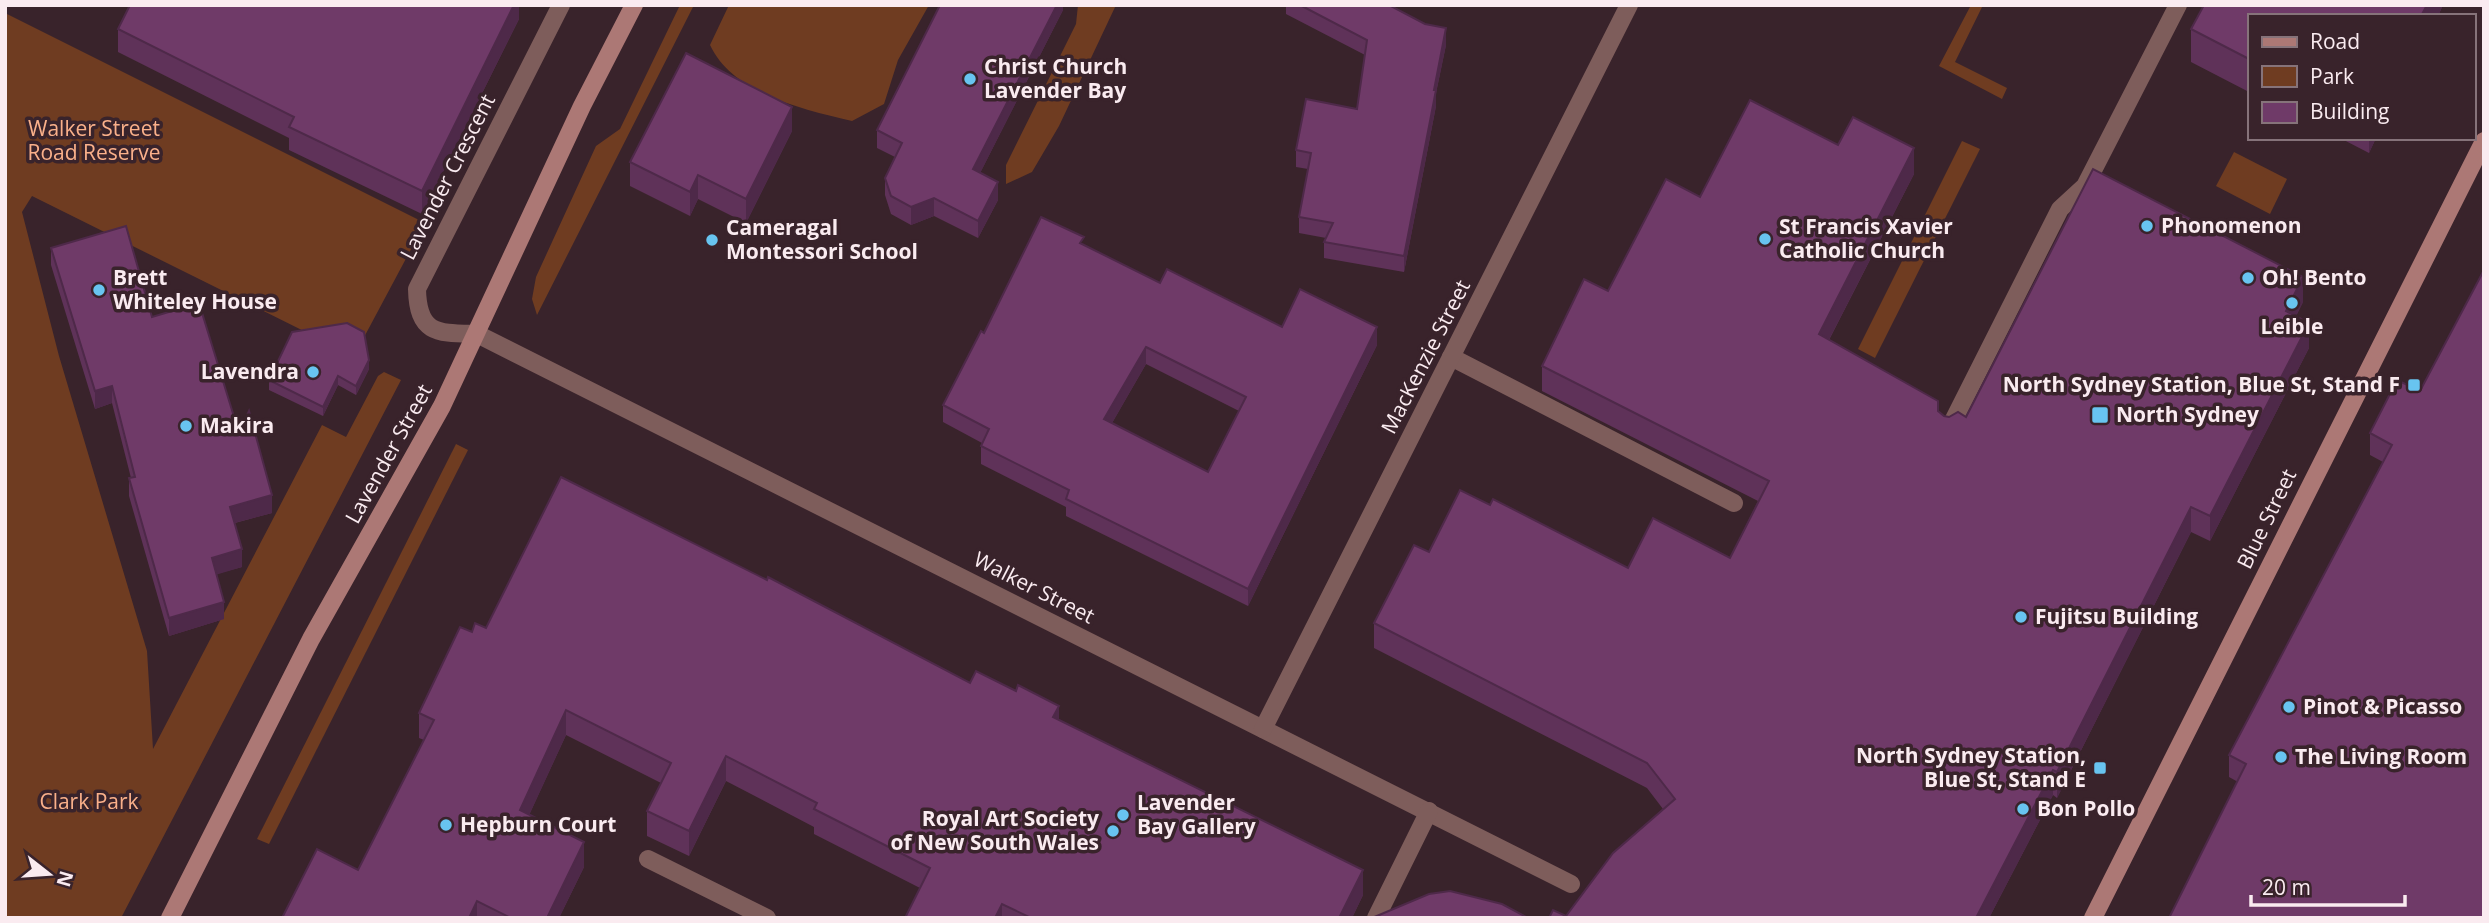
<svg xmlns="http://www.w3.org/2000/svg" width="2489" height="923" font-family="'Open Sans',sans-serif">
  <style>
    .green { fill: #6f3c21 }
    .lines { fill: none; stroke-linecap: round; stroke-linejoin: round }
    .lane { stroke: #7e5d5b; stroke-width: 18 }
    .street { stroke: #7e5d5b; stroke-width: 18 }
    .secondary { stroke: #ac7875; stroke-width: 18 }
    .wall { fill: #5f3259; fill-rule: evenodd }
    .shaded-wall { fill: #4e2949 }
    .building { fill: #6f3a68; stroke: #4e2949; stroke-width: 2; fill-rule: evenodd }
    .poi-dot { fill: #68c4f0; stroke: #39232b; stroke-width: 2.5 }
    .labels { text-anchor: middle; stroke-width: 7; stroke-linejoin: round; paint-order: stroke }
    .poi-label { font-size: 21px; font-weight: bold; fill: #faebf0; stroke: #39232b; text-anchor: start }
    .park-label { font-size: 21px; fill: #fab08a; stroke: #39232b }
    .street-label { font-size: 21px; fill: #faebf0; stroke: #39232b }
  </style>
  <rect width="100%" height="100%" fill="#39232b"/>
  <g class="green">
    <path d="M680 5H694L537 315 532 299 536 277 596 146 620 129Z"/>
    <path d="M729 5H929L898 60 884 104 852 121C803 109 733 94 710 45Z"/>
    <path d="M1078 5H1116L1059 126 1032 172 1006 184V165L1076 24Z"/>
    <path d="M1971 5H1983L1955 62 2007 88 2002 99 1939 66Z"/>
    <path d="M5 13 425 223 354 356 32 196 22 212 59 356 147 651 153 749 322 425 346 437 378 376 384 372 401 380 121 918H5Z"/>
    <path d="M1962 141 1980 149 1875 358 1858 349Z"/>
    <path d="M2234 152 2287 179 2270 214 2216 186Z"/>
    <path d="M456 444 468 450 269 844 257 839Z"/>
  </g>
  <g class="lines">
    <g class="lane">
      <path d="M1451 357 1734 503"/>
      <path d="M1948 431 2060 209 2085 186 2178 5"/>
      <path d="M648 859 767 918"/>
    </g>
    <g class="street">
      <path d="M561 5 417 289C418 335 438 333 477 334L1571 884"/>
      <path d="M1263 729 1629 5"/>
      <path d="M1376 918 1429 811"/>
    </g>
    <g class="secondary">
      <path d="M170 918 311 639 442 406 582 106 634 5"/>
      <path d="M2093 918 2484 141"/>
    </g>
  </g>
  <g class="wall">
    <path d="M519 5V19L422 214 289 150V138L118 52V29Z"/>
    <path d="M1063 5V10L980 173 998 200 978 238 934 216 911 225 891 214 885 195V178L895 157 877 148V130Z"/>
    <path d="M1286 5H1389L1446 45 1436 93V106L1404 272 1324 258V242L1326 238 1299 233V217L1308 169 1296 167V150L1357 109 1365 55 1286 14Z"/>
    <path d="M2204 5H2443L2438 16H2249V92L2191 62V29Z"/>
    <path d="M792 131 746 223 698 199 690 216 630 186V162Z"/>
    <path d="M2340 138H2376L2369 153Z"/>
    <path d="M1838 145 1914 174 1829 340 1938 411 1944 416 1966 417 2303 302 2296 316 2309 348 2210 541 2191 532 2057 798 2053 795 1989 918H1549L1566 916 1663 809 1647 788 1374 648V623L1429 552 1490 505 1628 568 1730 558 1758 501 1542 391V366L1608 291 1700 197Z"/>
    <path d="M1084 245 1160 283 1282 327 1377 345 1248 606 1066 516V507L981 464V446L982 443 943 422V405L984 333ZM1146 364 1239 411 1208 472 1112 423Z"/>
    <path d="M51 248 152 317 239 433 272 513 235 523 242 567 216 574 224 619 169 636 129 496V478H131L112 403 95 409 51 265Z"/>
    <path d="M369 369 356 395 338 385 323 416 269 390V380Z"/>
    <path d="M2397 380 2484 918 2229 777V755L2383 462 2370 455V433Z"/>
    <path d="M486 628 970 683 1059 720 1363 895 1352 918H905L920 888 814 834V827L726 781 689 856 647 836V811L661 783 566 735 529 815 584 867 559 918H282L358 870 424 740 419 738V713L472 632Z"/>
  </g>
  <g class="shaded-wall">
    <path d="M514 5H519V19L422 214V191Z"/>
    <path d="M1057 5H1063V10L973 187V169Z"/>
    <path d="M2427 5H2443L2438 16H2421Z"/>
    <path d="M1446 28V45L1436 93V106L1404 272V256L1434 90Z"/>
    <path d="M792 107V131L746 223V199Z"/>
    <path d="M2369 138H2376L2369 153Z"/>
    <path d="M1914 148V174L1819 359V334Z"/>
    <path d="M698 175V199L690 216V192Z"/>
    <path d="M998 182V200L978 238V221Z"/>
    <path d="M934 198V216L911 225V207Z"/>
    <path d="M2303 277V302L2286 336V311Z"/>
    <path d="M2309 323V348L2210 541V516Z"/>
    <path d="M1377 327V345L1248 606V589Z"/>
    <path d="M1146 347V364L1104 437V419Z"/>
    <path d="M369 360V369L356 395V386Z"/>
    <path d="M338 376V385L323 416V407Z"/>
    <path d="M112 386V403L95 409V391Z"/>
    <path d="M272 495V513L230 524V507Z"/>
    <path d="M2191 507V532L2057 798V772Z"/>
    <path d="M242 549V567L212 576V558Z"/>
    <path d="M224 602V619L169 636V618Z"/>
    <path d="M1059 706V731L1053 717Z"/>
    <path d="M566 710V735L520 835V810Z"/>
    <path d="M726 756V781L689 856V831Z"/>
    <path d="M2053 770V795L1989 918H1976Z"/>
    <path d="M584 842V867L559 918H547Z"/>
    <path d="M1363 870V895L1352 918H1339Z"/>
    <path d="M477 901V918H469Z"/>
    <path d="M1002 904V918H995Z"/>
  </g>
  <g class="building">
    <path d="M130 5H514L422 191 289 127 294 117 118 29Z"/>
    <path d="M940 5H1057L973 169 998 182 978 221 934 198 911 207 891 196 885 178 902 143 877 130Z"/>
    <path d="M1300 5H1389L1425 24 1446 28 1434 90H1436L1404 256 1324 242 1333 223 1299 217 1311 153 1296 150 1306 99 1357 109 1367 40Z"/>
    <path d="M2204 5H2427L2421 16H2249V59L2191 29Z"/>
    <path d="M686 53 792 107 746 199 698 175 690 192 630 162Z"/>
    <path d="M1750 100 1838 145 1853 117 1914 148 1819 334 1938 401V411L1944 416 1949 417 1958 412 1966 417 2093 169 2303 277 2286 311 2309 323 2210 516 2191 507 2057 772 2053 770 1976 918H1549L1553 910 1566 916 1613 853 1675 799 1647 763 1374 623 1414 545 1429 552 1460 490 1490 505 1493 499 1628 568 1653 518 1730 558 1769 481 1542 366 1584 279 1608 291 1666 179 1700 197Z"/>
    <path d="M1041 217 1084 237 1080 243 1160 283 1167 269 1282 327 1300 289 1377 327 1248 589 1066 499 1069 490 981 446 989 429 943 405 981 331 984 333ZM1146 347 1246 397 1208 472 1104 419Z"/>
    <path d="M126 226 152 317 199 303 239 433 249 411 272 495 230 507 242 549 212 558 224 602 169 618 129 478 135 477 112 386 95 391 51 248Z"/>
    <path d="M2484 270V918H2169L2246 764 2229 755 2392 445 2370 433 2397 380 2420 391Z"/>
    <path d="M347 323 364 332 369 360 356 386 338 376 323 407 269 380 292 332Z"/>
    <path d="M561 477 767 580 768 577 970 683 976 671 1016 691 1018 685 1059 706 1053 717 1363 870 1339 918H1031L1002 904 995 918H905L930 868 814 809 817 803 726 756 689 831 647 811 671 763 566 710 520 810 584 842 547 918H511L477 901 469 918H282L317 849 358 870 434 720 419 713 460 627 472 632 475 623 486 628Z"/>
    <path d="M1450 891 1502 904 1528 918H1372L1429 894Z"/>
  </g>
  <g class="poi-dot">
    <circle cx="970" cy="79" r="7"/>
    <circle cx="2147" cy="226" r="7"/>
    <circle cx="1765" cy="239" r="7"/>
    <circle cx="712" cy="240" r="7"/>
    <circle cx="2248" cy="278" r="7"/>
    <circle cx="99" cy="290" r="7"/>
    <circle cx="2292" cy="303" r="7"/>
    <circle cx="313" cy="372" r="7"/>
    <rect x="2407" y="378" width="14" height="14" rx="3.5"/>
    <rect x="2091" y="406" width="18" height="18" rx="3.5"/>
    <circle cx="186" cy="426" r="7"/>
    <circle cx="2021" cy="617" r="7"/>
    <circle cx="2289" cy="707" r="7"/>
    <circle cx="2281" cy="757" r="7"/>
    <rect x="2093" y="761" width="14" height="14" rx="3.5"/>
    <circle cx="2023" cy="809" r="7"/>
    <circle cx="1123" cy="815" r="7"/>
    <circle cx="446" cy="825" r="7"/>
    <circle cx="1113" cy="831" r="7"/>
  </g>
  <g class="labels">
    <g class="poi-label">
      <text x="984" y="74">Christ Church<tspan x="984" dy="24">Lavender Bay</tspan></text>
      <text x="2161" y="233">Phonomenon</text>
      <text x="1779" y="234">St Francis Xavier<tspan x="1779" dy="24">Catholic Church</tspan></text>
      <text x="726" y="235">Cameragal<tspan x="726" dy="24">Montessori School</tspan></text>
      <text x="113" y="285">Brett<tspan x="113" dy="24">Whiteley House</tspan></text>
      <text x="2262" y="285">Oh! Bento</text>
      <text x="2292" y="334" text-anchor="middle">Leible</text>
      <text x="299" y="379" text-anchor="end">Lavendra</text>
      <text x="2400" y="392" text-anchor="end">North Sydney Station, Blue St, Stand F</text>
      <text x="2116" y="422">North Sydney</text>
      <text x="200" y="433">Makira</text>
      <text x="2035" y="624">Fujitsu Building</text>
      <text x="2303" y="714">Pinot &amp; Picasso</text>
      <text x="2086" y="763" text-anchor="end">North Sydney Station,<tspan x="2086" dy="24">Blue St, Stand E</tspan></text>
      <text x="2295" y="764">The Living Room</text>
      <text x="1137" y="810">Lavender<tspan x="1137" dy="24">Bay Gallery</tspan></text>
      <text x="2037" y="816">Bon Pollo</text>
      <text x="1099" y="826" text-anchor="end">Royal Art Society<tspan x="1099" dy="24">of New South Wales</tspan></text>
      <text x="460" y="832">Hepburn Court</text>
    </g>
    <g class="park-label">
      <text x="94" y="136">Walker Street<tspan x="94" dy="24">Road Reserve</tspan></text>
      <text x="89" y="809">Clark Park</text>
    </g>
    <g class="street-label">
      <text transform="translate(448 177) rotate(-63)" y="7">Lavender Crescent</text>
      <text transform="translate(1426 357) rotate(-63)" y="7">MacKenzie Street</text>
      <text transform="translate(389 454) rotate(-61)" y="7">Lavender Street</text>
      <text transform="translate(2267 519) rotate(-64)" y="7">Blue Street</text>
      <text transform="translate(1034 588) rotate(27)" y="7">Walker Street</text>
    </g>
  </g>
  <rect width="2489" height="923" fill="none" stroke="#faebf0" stroke-width="14"/>
  <rect x="2248" y="14" width="228" height="126" fill="#39232b" stroke="#86737a" stroke-width="2"/>
  <rect x="2262" y="37" width="35" height="10" fill="#ac7875" stroke="#86737a" stroke-width="2"/>
  <text x="2310" y="49" font-size="21" fill="#faebf0">Road</text>
  <rect x="2262" y="66" width="35" height="21" fill="#6f3c21" stroke="#86737a" stroke-width="2"/>
  <text x="2310" y="84" font-size="21" fill="#faebf0">Park</text>
  <rect x="2262" y="102" width="35" height="21" fill="#6f3a68" stroke="#86737a" stroke-width="2"/>
  <text x="2310" y="119" font-size="21" fill="#faebf0">Building</text>
  <g transform="translate(49 874) rotate(107)" stroke="#39232b" stroke-width="5" paint-order="stroke">
  <path d="M0-5L12 26L0 18L-12 26Z" fill="#faebf0"/>
  <text y="-10" font-size="19" font-weight="bold" text-anchor="middle" fill="#faebf0">N</text>
  </g>
  <path d="M2251 895v10h154v-10" fill="none" stroke="#faebf0" stroke-width="3.5"/>
  <text x="2262" y="895" font-size="21" fill="#faebf0" stroke="#39232b" stroke-width="5" paint-order="stroke">20 m</text>
</svg>
